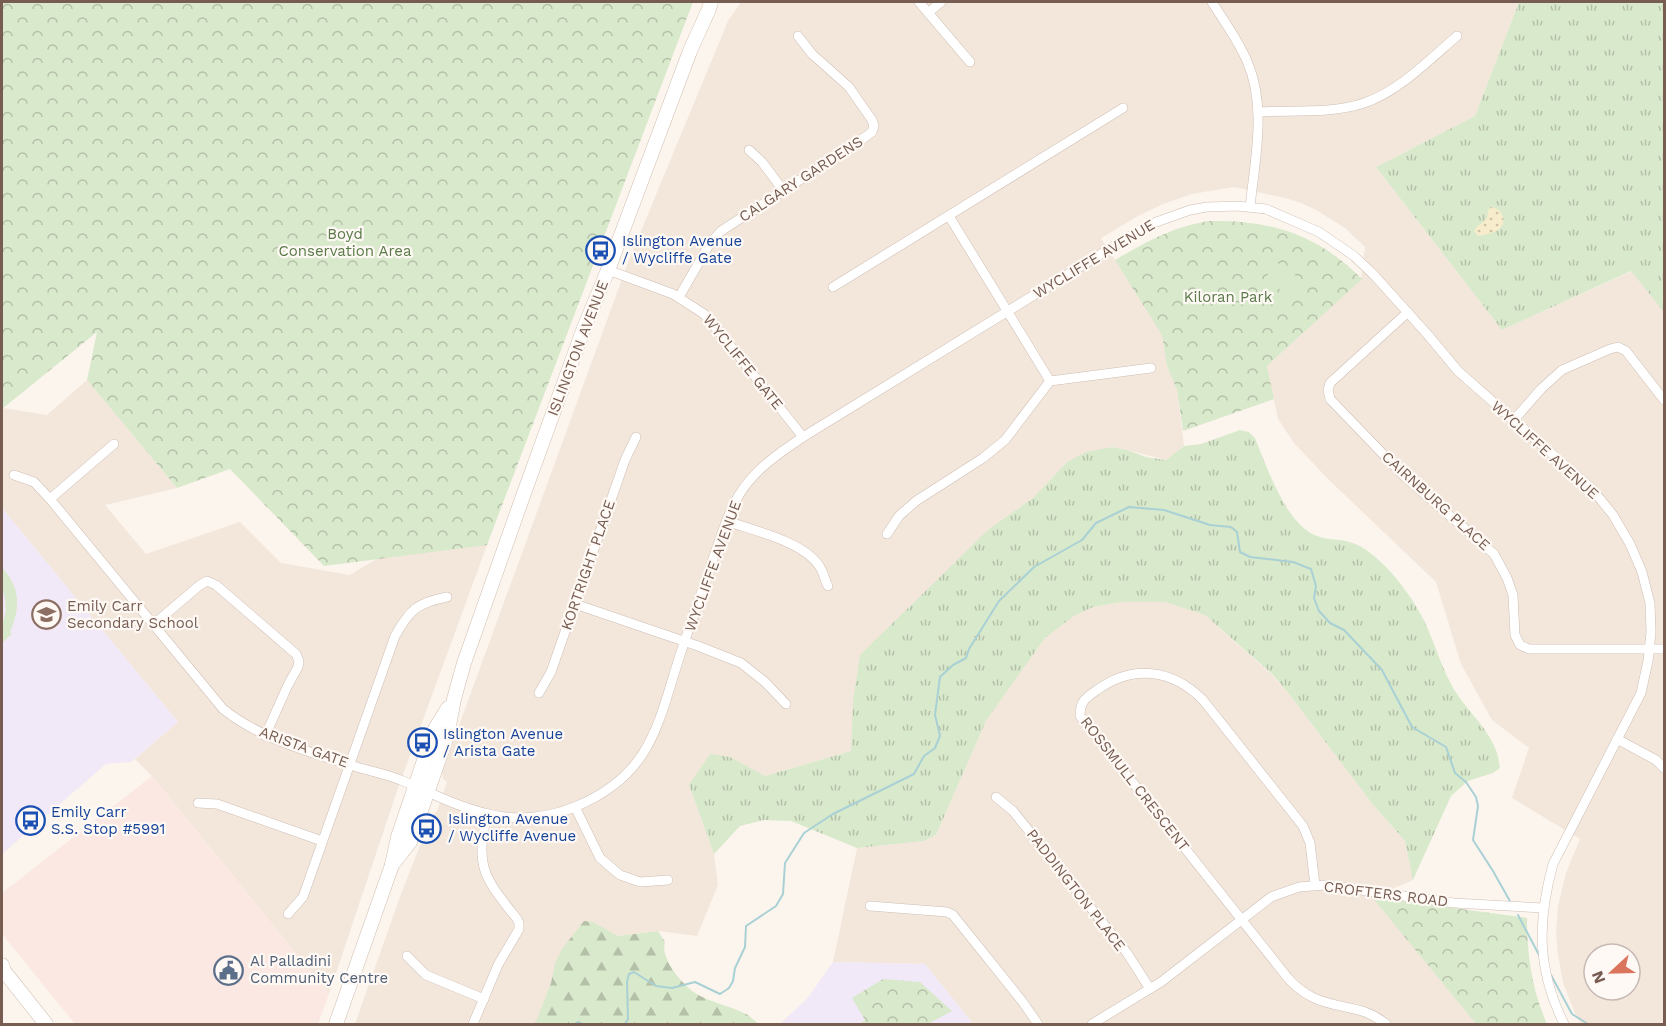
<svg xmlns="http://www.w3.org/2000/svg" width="1666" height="1026" font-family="'Work Sans',sans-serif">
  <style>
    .residential { fill: #f3e7dc; fill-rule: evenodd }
    .commercial { fill: #fbe8e2 }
    .education { fill: #f2e9f8 }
    .grass { fill: url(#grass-tufts) }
    .forest { fill: url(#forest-firs) }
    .sand { fill: url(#sand-dots) }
    .park { fill: url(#park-crowns) }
    .pitch { fill: #d9e9cc }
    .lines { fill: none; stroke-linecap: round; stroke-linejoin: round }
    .stream { stroke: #a9d1d5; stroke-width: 2 }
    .street-casing { stroke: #cebdb3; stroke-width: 10 }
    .secondary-casing { stroke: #d0beb1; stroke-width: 15 }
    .street { stroke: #fff; stroke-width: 9 }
    .secondary { stroke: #fff; stroke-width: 14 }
    .labels { text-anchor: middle; stroke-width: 4.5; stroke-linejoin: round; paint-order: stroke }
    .street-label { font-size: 15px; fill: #765c51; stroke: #fef9f4 }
    .park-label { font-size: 15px; fill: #5a7a49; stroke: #fef9f4 }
    .transit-label { font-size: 15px; fill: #164399; stroke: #fef9f4; text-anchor: start }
    .education-label { font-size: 15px; fill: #785e54; stroke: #fef9f4; text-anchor: start }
    .service-label { font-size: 15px; fill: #4e5e75; stroke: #fef9f4; text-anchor: start }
  </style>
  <defs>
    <pattern id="grass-tufts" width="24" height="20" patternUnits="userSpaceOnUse" patternTransform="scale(1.5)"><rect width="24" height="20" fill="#d9e9cc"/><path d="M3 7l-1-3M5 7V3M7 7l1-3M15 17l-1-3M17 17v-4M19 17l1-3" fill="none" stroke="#b5c0a8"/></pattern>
    <pattern id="forest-firs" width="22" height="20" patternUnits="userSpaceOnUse" patternTransform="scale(1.5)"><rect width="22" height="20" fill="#d9e9cc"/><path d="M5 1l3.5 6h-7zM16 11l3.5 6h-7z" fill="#b5c0a8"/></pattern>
    <pattern id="sand-dots" width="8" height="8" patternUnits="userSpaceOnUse" patternTransform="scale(1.5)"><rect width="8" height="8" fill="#f7eccb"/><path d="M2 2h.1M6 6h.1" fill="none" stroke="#cdc2a7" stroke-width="1.8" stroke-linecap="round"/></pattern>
    <pattern id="park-crowns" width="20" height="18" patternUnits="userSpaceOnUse" patternTransform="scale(1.5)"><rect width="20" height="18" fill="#d9e9cc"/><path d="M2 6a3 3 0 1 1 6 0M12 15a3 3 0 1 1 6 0" fill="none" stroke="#b5c0a8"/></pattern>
  </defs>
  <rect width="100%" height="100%" fill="#fcf5ed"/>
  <g class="residential">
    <path d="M741 2H1519L1475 116 1376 167 1502 330 1632 271 1664 312V1024H1581L1576 1016 1563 983 1558 955 1556 932 1558 906 1566 873 1580 839 1512 798 1529 748 1492 720 1461 664 1436 582 1328 479 1294 443 1278 419 1267 366 1361 279 1365 247 1345 228 1316 210 1301 203 1285 198 1234 187 1192 194 1163 204 1138 216 1101 238 1163 335 1167 366 1177 390 1184 446 1166 460 1127 450 1112 447 1067 462 1033 498 989 529 851 751 765 776 689 785 714 854 718 885 697 936 658 931 618 936 551 983 536 1024H355L401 894 425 833 427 834 431 824 429 823 430 818 437 811 447 782 443 779 442 772 629 260 728 21ZM1594 954H1630V990H1594Z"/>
    <path d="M87 380 177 488 105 505 146 554 240 522 281 563 350 575 403 543 487 545 397 791 329 994 152 776 135 759 178 722 2 508V409L3 408 47 415Z"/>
    <path d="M1123 602H1165L1205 615 1272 675 1289 694 1374 806 1405 841 1413 880 1373 897 1476 1024H973L925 964 833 962 857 848 924 841 936 835 986 721 1045 638 1074 616 1093 607Z"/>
  </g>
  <path class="commercial" d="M152 776 329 994 318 1024H75L2 934V893Z"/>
  <g class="education">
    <path d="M2 508 178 722 131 762 106 764 2 854Z"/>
    <path d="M833 962 925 964 973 1024H780L807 999Z"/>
  </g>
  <g class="grass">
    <path d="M1519 2H1664V312L1631 271 1502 330 1376 167 1475 116Z"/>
    <path d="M1240 430 1249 432 1255 438C1267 467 1286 525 1317 536 1327 540 1339 539 1349 542 1363 545 1376 557 1386 567 1402 584 1418 606 1427 627 1435 645 1441 665 1450 682 1462 707 1486 724 1496 750 1498 755 1499 762 1500 768L1493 773 1468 781 1451 796 1413 880 1405 841 1374 806 1289 694 1273 675 1205 615 1165 602H1123L1093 607 1074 616 1045 638 986 721 936 835 924 841 857 848 791 821 764 820 740 826 714 854 689 785 710 754 730 757 765 776 851 751 853 701 860 655 989 529 1033 498 1067 462 1086 452 1112 447 1127 450 1146 457 1166 460 1184 446 1201 444Z"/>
  </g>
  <path class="forest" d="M584 921 593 922 618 936 658 931 665 942C660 959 682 984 695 993 711 1003 732 1006 748 1015 752 1018 756 1022 759 1024H535L551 983 555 963 562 949Z"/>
  <path class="sand" d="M1491 207C1502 208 1509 223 1498 230 1494 233 1484 235 1478 236L1474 231C1477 225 1482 224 1486 219 1489 214 1486 211 1491 207Z"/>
  <g class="park">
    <path d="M2 2H693L487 545 324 566 230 469 177 488 87 380 97 332 2 409Z"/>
    <path d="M1211 221C1272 220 1318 235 1362 279L1267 366 1274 399 1183 431 1177 390 1167 366 1162 335 1115 260C1146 242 1176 225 1211 221Z"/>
    <path d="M1372 897 1527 918C1527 955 1532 990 1547 1024H1476Z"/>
    <path d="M883 979 920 982 952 1011 928 1024H859L865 1020 852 998Z"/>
  </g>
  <g class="pitch">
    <path d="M1276 262 1299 278 1288 295 1265 279Z"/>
    <path d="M2 567C20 588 21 607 10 632L12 634 2 643V625L6 611 5 598 2 587Z"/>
  </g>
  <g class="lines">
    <g class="stream">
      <path d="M1518 915 1539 955"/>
      <path d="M1551 975 1572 1014 1588 1024"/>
      <path d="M575 1024 578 1022 582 1024"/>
      <path d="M625 1024 628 1019 627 982 629 974 634 972 656 986 672 988 695 982 720 994 729 988 733 981 735 968 745 947 746 926 776 906 783 894 785 863 804 833 833 814 914 774 924 756 935 748 940 736 935 715 940 677 953 665 966 658 969 649 999 601 1034 567 1082 540 1096 523 1129 507 1164 510 1210 525 1231 527 1237 532 1240 552 1250 557 1293 562 1311 569 1316 586 1314 598 1319 611 1330 623 1344 630 1382 670 1412 727 1446 747 1455 773 1466 782 1476 797 1478 806 1473 840 1493 871 1511 903"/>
      <path d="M1663 1024H1664"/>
    </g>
    <defs>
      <g id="street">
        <path d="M919 2 970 62"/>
        <path d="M1212 2C1224 21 1238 40 1247 61 1267 107 1255 159 1250 207"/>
        <path d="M929 12 941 2"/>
        <path d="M1259 112C1293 110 1331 114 1364 103 1398 92 1430 59 1457 36"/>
        <path d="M749 150 762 162 783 190"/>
        <path d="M949 216 1050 381"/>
        <path d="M608 270 673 294 704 314 730 345 803 437"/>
        <path d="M833 287 1123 108"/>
        <path d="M679 297 709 245 721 231 857 143 872 132 874 126 872 120 849 87 812 54 798 36"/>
        <path d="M1408 312 1330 383 1328 390 1330 399 1405 477 1494 554 1507 578 1513 595 1515 635 1520 645 1529 649H1664"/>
        <path d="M1050 381 1151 368"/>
        <path d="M1514 420 1541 389 1562 370 1610 349 1618 347 1626 351 1664 400"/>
        <path d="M14 475 34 482 50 499 223 709C262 740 313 753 360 768 374 772 389 775 403 781 431 793 458 807 488 814 517 821 549 818 577 806 653 774 658 722 681 652 692 619 704 586 715 553 722 534 728 512 739 495 754 470 779 453 803 437L1148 225 1190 210 1207 207 1237 206 1266 209 1319 232 1354 256 1374 275 1428 335 1458 371 1592 489 1613 515 1630 544 1642 572 1650 603 1651 632 1648 661 1641 693 1553 864C1537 923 1537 969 1564 1024"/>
        <path d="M50 499 114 444"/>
        <path d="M727 521C754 531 807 542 821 569 824 574 825 581 828 586"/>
        <path d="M887 534 899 516 916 501 983 458 1005 440 1050 381"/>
        <path d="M575 604 698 646 741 663 765 682 786 704"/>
        <path d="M154 624 200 585 207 581 216 585 296 654 299 661 298 667 288 685 265 736"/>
        <path d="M539 693 551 672 625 460 636 437"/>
        <path d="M1617 739 1656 760 1664 768"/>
        <path d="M996 797 1013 811 1127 953 1150 989"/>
        <path d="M198 803 217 804 322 841"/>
        <path d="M575 807 600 858 620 875 640 882 668 880"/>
        <path d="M1315 885 1310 843 1303 826 1203 700C1172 669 1133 664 1097 690 1085 698 1080 702 1080 716L1287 977C1294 985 1302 992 1312 997 1338 1010 1362 1004 1386 1024"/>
        <path d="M870 906 947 912 953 915 1022 1001 1038 1024"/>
        <path d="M288 914 303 897 395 636C410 609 417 603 447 597"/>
        <path d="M407 956 426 975 484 999"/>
        <path d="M473 1024 498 965 519 929V923L517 919C484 877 475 868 487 814"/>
        <path d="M1092 1024 1161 982 1271 897 1299 887 1325 885 1454 903 1543 908"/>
      </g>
      <g id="secondary">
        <path d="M392 865 410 842 447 736 454 699 464 663 523 496 584 328 608 270 690 51 709 9 711 2"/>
        <path d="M2 965 4 971 46 1024"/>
        <path d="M336 1024 392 865 398 837 434 731 448 708"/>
      </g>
    </defs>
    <use href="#street" class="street-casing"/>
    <use href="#secondary" class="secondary-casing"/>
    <use href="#street" class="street"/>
    <use href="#secondary" class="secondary"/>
  </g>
  <defs>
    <symbol id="bus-ring" viewBox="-11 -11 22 22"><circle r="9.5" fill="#fef9f4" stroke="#1a4fb4" stroke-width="1.5"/><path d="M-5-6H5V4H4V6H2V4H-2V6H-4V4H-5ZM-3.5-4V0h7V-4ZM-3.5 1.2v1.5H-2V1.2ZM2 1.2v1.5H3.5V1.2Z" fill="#1a4fb4"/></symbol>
    <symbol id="school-ring" viewBox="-11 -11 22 22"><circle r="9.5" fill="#fef9f4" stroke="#8d6e63" stroke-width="1.5"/><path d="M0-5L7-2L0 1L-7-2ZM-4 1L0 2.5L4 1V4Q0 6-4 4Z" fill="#8d6e63"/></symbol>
    <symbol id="civic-ring" viewBox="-11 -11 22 22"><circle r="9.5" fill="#fef9f4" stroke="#5c6f8a" stroke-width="1.5"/><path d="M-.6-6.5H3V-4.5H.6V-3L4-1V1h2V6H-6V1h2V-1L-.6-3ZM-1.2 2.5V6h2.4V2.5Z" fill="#5c6f8a"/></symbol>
  </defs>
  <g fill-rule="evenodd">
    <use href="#bus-ring" x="584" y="234" width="33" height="33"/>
    <use href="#school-ring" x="30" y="598" width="33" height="33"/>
    <use href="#bus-ring" x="406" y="726" width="33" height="33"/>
    <use href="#bus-ring" x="14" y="804" width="33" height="33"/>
    <use href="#bus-ring" x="410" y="812" width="33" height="33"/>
    <use href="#civic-ring" x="212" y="954" width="33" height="33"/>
  </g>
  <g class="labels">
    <g class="street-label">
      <text transform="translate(801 179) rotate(-33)" y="5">CALGARY GARDENS</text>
      <text transform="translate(1094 259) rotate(-31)" y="5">WYCLIFFE AVENUE</text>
      <text transform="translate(578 348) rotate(-69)" y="5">ISLINGTON AVENUE</text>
      <text transform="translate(743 362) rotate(51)" y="5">WYCLIFFE GATE</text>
      <text transform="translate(1545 450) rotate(42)" y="5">WYCLIFFE AVENUE</text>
      <text transform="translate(1436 501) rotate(42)" y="5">CAIRNBURG PLACE</text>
      <text transform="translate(588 565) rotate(-71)" y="5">KORTRIGHT PLACE</text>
      <text transform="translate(713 566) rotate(-70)" y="5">WYCLIFFE AVENUE</text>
      <text transform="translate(304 747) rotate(20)" y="5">ARISTA GATE</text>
      <text transform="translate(1135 784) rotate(52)" y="5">ROSSMULL CRESCENT</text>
      <text transform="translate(1076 890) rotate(52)" y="5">PADDINGTON PLACE</text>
      <text transform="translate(1386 894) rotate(7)" y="5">CROFTERS ROAD</text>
    </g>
    <g class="park-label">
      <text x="345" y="239">Boyd<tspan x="345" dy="17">Conservation Area</tspan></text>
      <text x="1228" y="302">Kiloran Park</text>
    </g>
    <g class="transit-label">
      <text x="622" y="246">Islington Avenue<tspan x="622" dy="17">/ Wycliffe Gate</tspan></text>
      <text x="443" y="739">Islington Avenue<tspan x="443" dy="17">/ Arista Gate</tspan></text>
      <text x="51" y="817">Emily Carr<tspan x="51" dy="17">S.S. Stop #5991</tspan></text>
      <text x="448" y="824">Islington Avenue<tspan x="448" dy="17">/ Wycliffe Avenue</tspan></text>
    </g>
    <g class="education-label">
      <text x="67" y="611">Emily Carr<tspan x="67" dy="17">Secondary School</tspan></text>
    </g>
    <g class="service-label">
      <text x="250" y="966">Al Palladini<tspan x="250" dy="17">Community Centre</tspan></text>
    </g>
  </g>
  <rect width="1666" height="1026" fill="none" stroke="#765c51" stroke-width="6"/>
  <g transform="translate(1612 972) rotate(248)"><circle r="28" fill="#fef9f4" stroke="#c8bab3" stroke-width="1.5"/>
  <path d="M0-4.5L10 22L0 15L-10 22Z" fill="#da745d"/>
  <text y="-9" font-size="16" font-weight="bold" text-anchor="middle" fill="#765c51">N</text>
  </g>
</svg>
